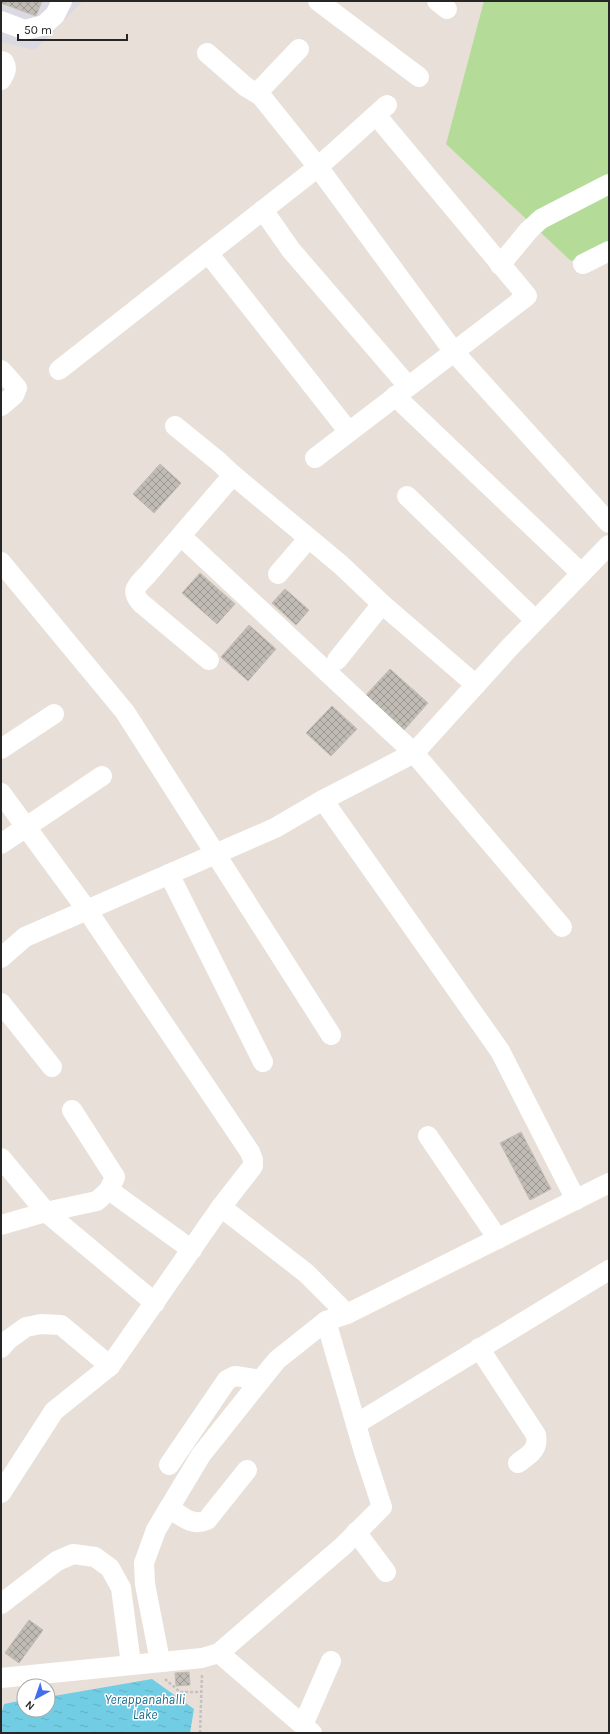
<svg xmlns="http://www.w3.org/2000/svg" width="610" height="1734" font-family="Karla,sans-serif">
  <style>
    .industrial { fill: #dbd9e1 }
    .grass { fill: #b4dc98 }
    .water { fill: url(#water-ripples) }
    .building { fill: url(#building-cross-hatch); stroke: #c3bcb3 }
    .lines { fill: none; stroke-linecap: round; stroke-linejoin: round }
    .path { stroke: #c2c2c2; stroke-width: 2.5; stroke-dasharray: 3 2; stroke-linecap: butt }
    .minor { stroke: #fff; stroke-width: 20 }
    .labels { text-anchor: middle; stroke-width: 3; stroke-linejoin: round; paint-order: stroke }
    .water-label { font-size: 13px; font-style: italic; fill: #166a8b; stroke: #fff }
  </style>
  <defs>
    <pattern id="water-ripples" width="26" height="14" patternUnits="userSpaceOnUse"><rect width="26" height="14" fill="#71cde4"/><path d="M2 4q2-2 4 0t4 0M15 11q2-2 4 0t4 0" fill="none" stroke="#62b0c3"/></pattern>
    <pattern id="building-cross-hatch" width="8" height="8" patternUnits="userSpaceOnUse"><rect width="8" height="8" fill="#c0bbb4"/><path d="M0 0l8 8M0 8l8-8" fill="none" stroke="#9c9892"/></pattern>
  </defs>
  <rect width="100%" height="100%" fill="#e8e0d8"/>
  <path class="industrial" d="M1 1H83L35 50 1 42Z"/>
  <path class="grass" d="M484 1H609V242L571 261 446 144Z"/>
  <path class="water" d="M152 1679 194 1709 190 1733H1V1715L4 1704 24 1700V1710H48V1697Z"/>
  <g class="building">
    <path d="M1 1H42L36 16 1 3Z"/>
    <path d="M160 464 181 483 154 513 133 494Z"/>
    <path d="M200 573 235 604 217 624 182 593Z"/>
    <path d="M285 589 309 610 296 625 272 603Z"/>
    <path d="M249 625 276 649 248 681 221 657Z"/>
    <path d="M390 669 428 703 404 730 366 695Z"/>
    <path d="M332 706 357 729 331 756 306 733Z"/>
    <path d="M521 1132 551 1189 530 1200 500 1143Z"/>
    <path d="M29 1620 43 1630 19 1663 5 1653Z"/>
    <path d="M189 1672 190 1685 176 1686 175 1673Z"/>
  </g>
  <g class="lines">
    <g class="path">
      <path d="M165 1679 180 1692H201"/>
      <path d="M200 1733 202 1674"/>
    </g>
    <g class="minor">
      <path d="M318 1 419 77"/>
      <path d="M437 1 447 9"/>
      <path d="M1 21 25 30 44 25 55 15 62 1"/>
      <path d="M207 53 246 87 261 96 318 167 387 105"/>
      <path d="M1 61 4 62C8 69 5 73 1 80"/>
      <path d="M257 93 299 49"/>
      <path d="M263 210 291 250 408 386"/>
      <path d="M208 253 349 432"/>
      <path d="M583 264 609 251"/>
      <path d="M500 265 529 230 541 219 609 184"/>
      <path d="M1 370 17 388 14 395 1 406"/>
      <path d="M59 370 318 167 454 352 609 523"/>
      <path d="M395 396 581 573"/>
      <path d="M175 426 218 461 233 475 147 575C138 585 129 590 141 603L209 660"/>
      <path d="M315 458 527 296 376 115"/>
      <path d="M233 475 341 565 382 604 476 685"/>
      <path d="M407 496 535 620"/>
      <path d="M181 536 414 753 562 927"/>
      <path d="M1 562 125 712 331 1035"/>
      <path d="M278 574 308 539"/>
      <path d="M337 660 382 604"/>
      <path d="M1 749 54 714"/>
      <path d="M1 793 87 910 250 1152 253 1160V1166L221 1207 110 1366 54 1411 1 1493"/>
      <path d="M323 800 500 1051 576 1200"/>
      <path d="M1 844 102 776"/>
      <path d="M169 874 263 1062"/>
      <path d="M1 958 25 937 275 828 323 800 414 753 510 647 609 545"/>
      <path d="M1 1003 52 1067"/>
      <path d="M428 1136 498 1239"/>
      <path d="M1 1158 46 1212 155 1303"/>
      <path d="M109 1190 192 1250"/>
      <path d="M221 1207 306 1273 347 1314"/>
      <path d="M1 1225 46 1212 97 1201 109 1190 115 1177 72 1110"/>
      <path d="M1 1348 8 1340 26 1327 41 1324 61 1325 110 1366"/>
      <path d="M479 1348 536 1435C539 1450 529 1455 518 1463"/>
      <path d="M356 1424 609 1270"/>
      <path d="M169 1465 227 1380 235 1376 261 1380"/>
      <path d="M169 1508C182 1516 192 1527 207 1520L247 1470"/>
      <path d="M356 1532 386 1572"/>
      <path d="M1 1604 57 1561 73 1554 95 1557 110 1568 121 1588 131 1664"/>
      <path d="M219 1653 312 1733"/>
      <path d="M160 1661 145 1584 144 1563 156 1530 201 1455 268 1371 277 1360 326 1321"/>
      <path d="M1 1678 202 1658 219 1653 343 1546 382 1507 364 1452 326 1321 347 1314 609 1183"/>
      <path d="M303 1725 331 1661"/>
    </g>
  </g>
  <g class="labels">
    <g class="water-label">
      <text x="145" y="1704">Yerappanahalli<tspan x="145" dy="15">Lake</tspan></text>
    </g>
  </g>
  <rect width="610" height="1734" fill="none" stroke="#262626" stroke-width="4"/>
  <g transform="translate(36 1698) rotate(220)"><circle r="19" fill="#ffffff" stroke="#a8a8a8"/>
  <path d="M0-3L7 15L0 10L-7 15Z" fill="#426dec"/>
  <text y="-6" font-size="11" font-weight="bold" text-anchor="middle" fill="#262626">N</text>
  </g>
  <path d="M18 34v6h109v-6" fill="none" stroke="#262626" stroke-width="2"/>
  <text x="24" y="34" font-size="12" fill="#262626" stroke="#ffffff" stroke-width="3" paint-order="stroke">50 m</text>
</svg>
